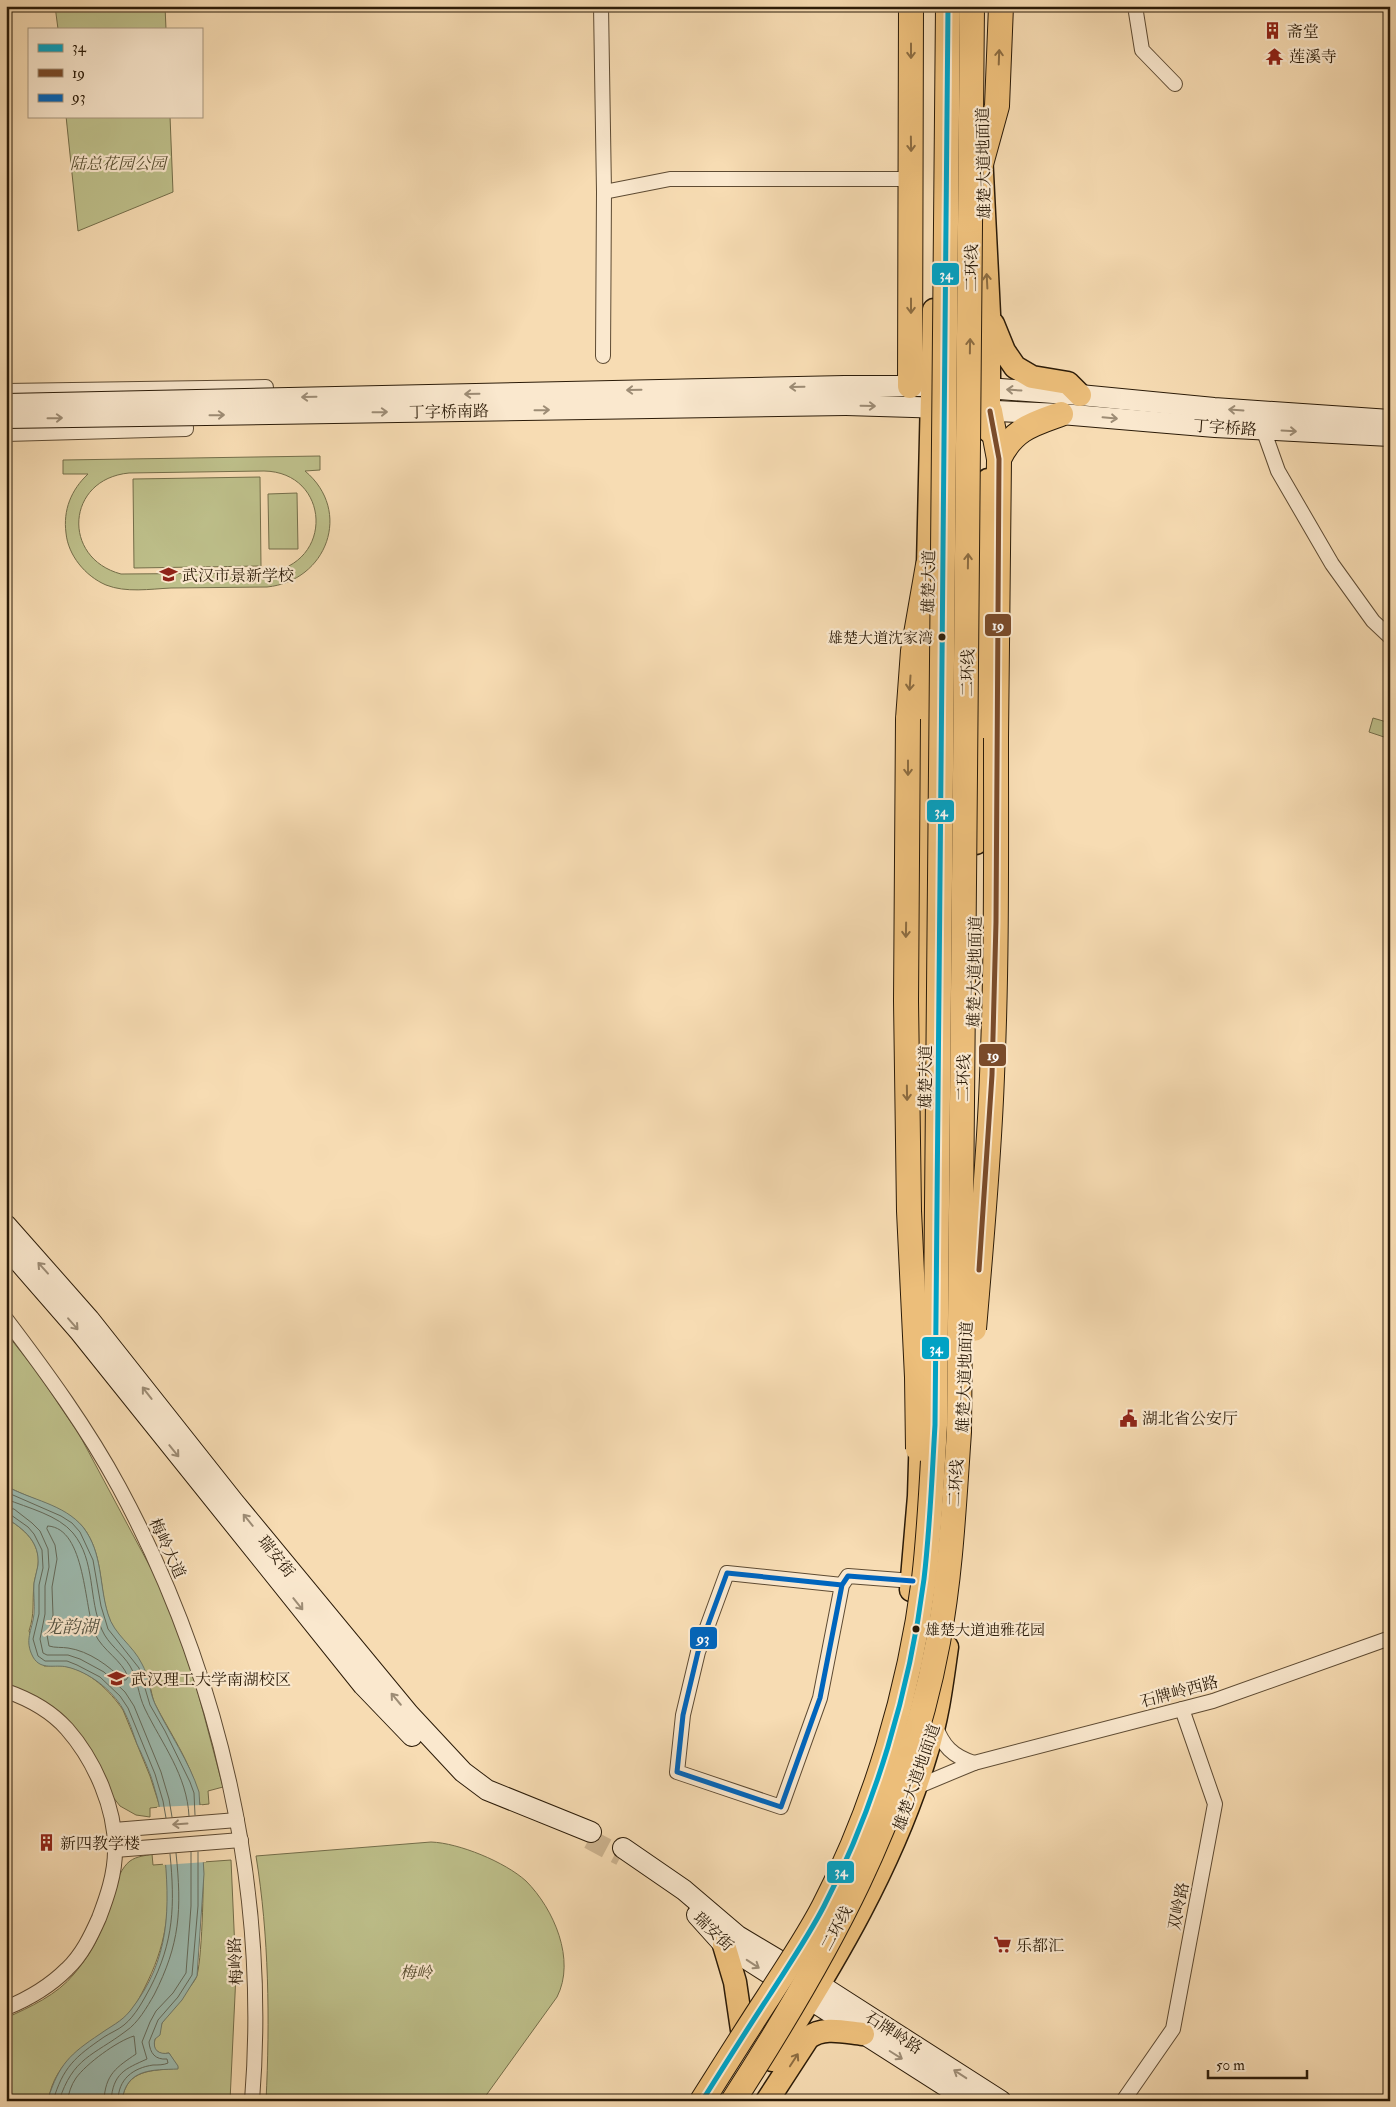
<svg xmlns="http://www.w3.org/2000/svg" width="1396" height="2107" font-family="'IM FELL Double Pica','Noto Serif SC',serif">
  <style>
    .green { fill: #bec08b; stroke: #746e4a; fill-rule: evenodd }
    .water { fill: #9dbbb0; stroke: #6f7b6d }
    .pier { fill: #f7dcb3 }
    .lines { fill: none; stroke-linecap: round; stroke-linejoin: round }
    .shore { stroke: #646b5c; stroke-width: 1 }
    .secondary-tunnel { stroke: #ceb591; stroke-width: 20; stroke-dasharray: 20 10; stroke-linecap: butt }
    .minor-casing { stroke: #5e4b33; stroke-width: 16 }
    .secondary-casing { stroke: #2b1b08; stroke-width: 22 }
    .primary-casing { stroke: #2b1b08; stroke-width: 25 }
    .trunk-casing { stroke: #2b1b08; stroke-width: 26 }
    .minor { stroke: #fae8ce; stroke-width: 14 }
    .secondary { stroke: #fae8ce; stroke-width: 20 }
    .primary { stroke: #ecbe7a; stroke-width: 22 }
    .trunk { stroke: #ecbe7a; stroke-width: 24 }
    .secondary-bridge-casing { stroke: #2b1b08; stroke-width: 22; stroke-linecap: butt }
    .trunk-bridge-casing { stroke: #2b1b08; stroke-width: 26; stroke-linecap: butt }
    .secondary-bridge { stroke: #fae8ce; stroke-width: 20 }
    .trunk-bridge { stroke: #ecbe7a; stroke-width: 24 }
    .bus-1-casing { stroke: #fae8ce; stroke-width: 9 }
    .bus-2-casing { stroke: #fae8ce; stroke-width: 9 }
    .bus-3-casing { stroke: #fae8ce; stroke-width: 9 }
    .bus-1 { stroke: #02a2c4; stroke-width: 5 }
    .bus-2 { stroke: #7a4b2a; stroke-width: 5 }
    .bus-3 { stroke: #0065bd; stroke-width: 5 }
    .oneway { stroke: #8c6c41 }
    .oneway2 { stroke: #9d8c75 }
    .bus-dot { fill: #2b1b08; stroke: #fae8ce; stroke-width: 2 }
    .labels { text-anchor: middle; stroke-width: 4.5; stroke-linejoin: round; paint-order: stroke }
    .bus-label { font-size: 15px; fill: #2b1b08; stroke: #fae8ce; text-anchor: end }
    .poi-label { font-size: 16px; fill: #2b1b08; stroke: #fae8ce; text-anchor: start }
    .park-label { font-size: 16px; font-style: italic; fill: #574d2f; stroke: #fae8ce }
    .street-label { font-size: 16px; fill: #2b1b08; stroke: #fae8ce }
    .water-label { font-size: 18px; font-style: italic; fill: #535343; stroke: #fae8ce }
    .line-badge { stroke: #fae8ce; stroke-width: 2 }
    .badge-label { font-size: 14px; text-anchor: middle; font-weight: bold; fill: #fff }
  </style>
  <rect width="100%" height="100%" fill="#f7dcb3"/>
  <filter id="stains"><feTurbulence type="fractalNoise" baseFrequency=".004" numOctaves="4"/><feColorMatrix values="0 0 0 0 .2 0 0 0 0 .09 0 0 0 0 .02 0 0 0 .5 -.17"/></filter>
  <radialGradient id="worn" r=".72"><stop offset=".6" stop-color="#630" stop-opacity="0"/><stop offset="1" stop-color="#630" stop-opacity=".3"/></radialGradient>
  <g class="green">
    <path d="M55 6H165L166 29H58Z"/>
    <path d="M66 116H170L173 192 78 231Z"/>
    <path d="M320 456V470L305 471C353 511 327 581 267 587 235 587 203 588 171 588 150 589 126 593 106 585 85 576 68 555 66 533 63 510 71 490 88 474H63V460ZM264 471C330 472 336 564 266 573L121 574C61 558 66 479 129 473Z"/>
    <path d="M260 477 261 566 134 568 133 479Z"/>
    <path d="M297 493 298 549H269L268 494Z"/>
    <path d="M1373 718 1390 723V739L1369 732Z"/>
    <path d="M6 1333 37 1372 79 1434 155 1576 173 1618 196 1685 223 1787 208 1791 209 1804 200 1805C196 1770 171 1735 155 1704 151 1695 151 1684 146 1676 136 1658 120 1643 112 1625 97 1594 106 1557 83 1527 68 1509 28 1498 6 1486Z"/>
    <path d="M6 1518C24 1529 41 1543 38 1566 37 1573 34 1579 34 1585 32 1603 35 1613 29 1631L44 1666C51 1666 58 1665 64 1666 89 1670 110 1691 123 1710L150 1776 160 1807 150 1808V1817L136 1815 120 1806 109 1792 96 1761 6 1685Z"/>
    <path d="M431 1842C459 1843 505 1862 526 1881 554 1909 576 1960 557 1997L482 2101H266C270 2020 269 1936 256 1856Z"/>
    <path d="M152 1854 153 1865 166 1864C171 1912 166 1946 144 1989 138 2001 130 2015 119 2022 87 2047 56 2057 48 2101H6V2018C30 2007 57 1995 74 1974 84 1962 93 1949 99 1935 107 1915 114 1873 130 1861 137 1856 145 1856 152 1854Z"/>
    <path d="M231 1860 236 1974 230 2101H122C126 2068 153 2071 178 2068L169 2053 162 2054 155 2050C148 2029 186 1996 196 1978 202 1966 204 1880 203 1862Z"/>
  </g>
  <path class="water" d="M6 1486C31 1500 64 1504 83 1527 103 1553 99 1585 108 1614 114 1635 133 1645 142 1664 149 1676 149 1691 155 1704 169 1733 189 1761 199 1792L204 1874 197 1976 182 2000 162 2023 160 2035 155 2039C152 2050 159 2055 169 2053L178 2066V2069C153 2070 126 2068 122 2101L48 2099C59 2064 70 2054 100 2034 111 2026 121 2022 130 2011 171 1959 170 1908 164 1846 162 1827 161 1808 155 1790 151 1774 144 1759 137 1744 133 1733 129 1720 123 1709 112 1690 89 1672 67 1667 55 1664 41 1671 33 1657 24 1640 32 1631 34 1614 35 1604 33 1593 34 1583 35 1577 37 1571 38 1565 40 1542 24 1529 6 1518Z"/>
  <path class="pier" d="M202 1805 206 1862 163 1865 157 1807Z"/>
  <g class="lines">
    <g class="shore">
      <path d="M6 1492 61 1516 72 1523 80 1532 93 1560 101 1606 108 1629 139 1668 150 1705 165 1731 190 1782 194 1793 195 1815"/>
      <path d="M6 1499C28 1508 58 1515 73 1533 96 1561 88 1599 102 1630 108 1644 122 1653 130 1666 138 1679 138 1695 145 1709 162 1744 187 1775 189 1816"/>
      <path d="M6 1508 14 1509 32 1523 40 1531 48 1549 49 1567 45 1586V1614L40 1639 43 1653 47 1655H68L80 1659 104 1672 125 1692 134 1706 161 1772 169 1799 172 1817"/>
      <path d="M6 1514 11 1515 28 1527 34 1534 42 1550 43 1568 39 1585V1614L33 1639 38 1656 45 1661H67L77 1665 100 1677 120 1696 128 1708 155 1774 163 1801 166 1818"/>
      <path d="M48 1526C86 1528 84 1609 95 1634 103 1651 122 1660 128 1677L126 1680H123C109 1666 89 1651 68 1648 62 1647 55 1648 49 1646L47 1635 53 1615 52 1587 57 1559 55 1545 47 1529Z"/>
      <path d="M53 2101C63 2067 75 2057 104 2037 110 2033 118 2030 124 2025 135 2016 143 2001 150 1988 174 1942 175 1905 170 1854"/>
      <path d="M59 2101C73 2057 93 2056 126 2031 138 2023 147 2007 154 1995 180 1944 182 1910 176 1853"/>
      <path d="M67 2101C69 2093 71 2085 76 2078 86 2064 117 2041 134 2036L136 2054C117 2067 105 2074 104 2101"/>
      <path d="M111 2101C113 2073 125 2069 147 2059L142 2042 150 2022 156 2011 173 1993 186 1973 191 1906V1852"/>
      <path d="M118 2101C118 2079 133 2068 153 2065 158 2065 164 2065 168 2063L167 2059C155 2060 150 2053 149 2042L158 2020 178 1997 192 1975 198 1906V1852"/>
    </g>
    <path class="secondary-tunnel" d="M589 1839 621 1856"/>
    <defs>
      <g id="minor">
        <path d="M601 6 604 192 603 356"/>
        <path d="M1135 6 1142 50 1175 84"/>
        <path d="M604 192 670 179H911"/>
        <path d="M6 391 266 387"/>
        <path d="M1263 429 1278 471 1332 564 1373 621 1390 637"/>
        <path d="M6 434 186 429 185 407"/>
        <path d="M6 1319C47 1373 87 1428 119 1487 220 1674 269 1889 252 2101"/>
        <path d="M842 1585 727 1573 698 1652 683 1715 677 1772 781 1807 820 1698 842 1585 848 1576 913 1581"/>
        <path d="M6 1691C29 1699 51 1711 67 1729 95 1761 116 1809 115 1851 115 1874 107 1897 99 1918 91 1936 82 1955 67 1969 50 1986 28 1999 6 2008"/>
        <path d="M974 1763 1213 1701 1390 1638"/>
        <path d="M914 1788 974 1763C952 1756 943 1746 935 1725"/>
        <path d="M114 1830 237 1820"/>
        <path d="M115 1850 241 1840"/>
        <path d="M1123 2101 1173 2029 1215 1804 1182 1709"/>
      </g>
      <g id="secondary">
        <path d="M845 386H924"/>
        <path d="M973 387 1080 395 1214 408 1390 420"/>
        <path d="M846 405 946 408"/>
        <path d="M975 410 1061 414 1215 427 1390 436"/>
        <path d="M6 1225 89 1319 233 1501 409 1714 463 1772 487 1790 591 1832"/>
        <path d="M6 1247 80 1332 363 1685 412 1736"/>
        <path d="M623 1848 684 1890 738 1936 820 1985 1001 2101"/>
        <path d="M697 1915 724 1945 734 1951 969 2101"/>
      </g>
      <g id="primary">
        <path d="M981 153 989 314V431"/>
        <path d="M993 324 1004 351 1015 367 1032 377 1068 383 1080 395"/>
        <path d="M976 843 979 695 988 480"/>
        <path d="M923 1295 928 565 934 310"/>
        <path d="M911 1590 919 1496 921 1430"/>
        <path d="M724 1945 735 1982 742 2030"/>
        <path d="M772 2060C834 1963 894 1863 927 1751 938 1717 942 1682 947 1647"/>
        <path d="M767 2101 808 2038C823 2026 844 2032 863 2034"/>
      </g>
      <g id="trunk">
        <path d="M981 164 997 106 1001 6"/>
        <path d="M910 386 911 6"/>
        <path d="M990 411 999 459 996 738"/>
        <path d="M999 459C1013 429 1033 424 1061 414"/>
        <path d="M908 719 913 651 928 565"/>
      </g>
    </defs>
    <use href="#minor" class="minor-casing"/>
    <use href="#secondary" class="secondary-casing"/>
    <use href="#primary" class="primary-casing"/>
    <use href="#trunk" class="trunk-casing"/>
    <use href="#minor" class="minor"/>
    <use href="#secondary" class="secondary"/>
    <use href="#primary" class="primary"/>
    <use href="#trunk" class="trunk"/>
    <defs>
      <g id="secondary-bridge">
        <path d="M6 404 845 386"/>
        <path d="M6 418 846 405"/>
      </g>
      <g id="trunk-bridge">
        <path d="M908 719 906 1001 909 1211 917 1377 918 1449"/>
        <path d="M974 1329C981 1245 989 1160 992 1076 997 963 996 850 996 738"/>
        <path d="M702 2101C724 2066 746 2031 769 1996 788 1966 808 1937 824 1906 875 1808 910 1689 924 1579 930 1528 932 1476 935 1425L948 6"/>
        <path d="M733 2101C827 1955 906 1815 938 1642 951 1573 954 1502 959 1432L972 6"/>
      </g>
    </defs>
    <use href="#secondary-bridge" class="secondary-bridge-casing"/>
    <use href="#trunk-bridge" class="trunk-bridge-casing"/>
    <use href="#secondary-bridge" class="secondary-bridge"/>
    <use href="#trunk-bridge" class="trunk-bridge"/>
    <defs>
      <path id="bus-1" d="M702 2101C724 2066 746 2031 769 1996 788 1966 808 1937 824 1906 875 1808 910 1689 924 1579 930 1528 932 1476 935 1425L948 6"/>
      <path id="bus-2" d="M979 1270 992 1075 996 922 999 459 990 411"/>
      <path id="bus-3" d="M842 1585 727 1573 698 1652 683 1715 677 1772 781 1807 820 1698 842 1585 848 1576 913 1581"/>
    </defs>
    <use href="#bus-1" class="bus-1-casing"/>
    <use href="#bus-2" class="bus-2-casing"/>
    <use href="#bus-3" class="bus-3-casing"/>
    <use href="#bus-1" class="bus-1"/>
    <use href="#bus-2" class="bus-2"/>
    <use href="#bus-3" class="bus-3"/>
  </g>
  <defs><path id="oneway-shaft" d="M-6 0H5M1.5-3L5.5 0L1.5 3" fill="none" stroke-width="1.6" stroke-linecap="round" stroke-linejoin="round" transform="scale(1.25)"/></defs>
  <g class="oneway">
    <use href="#oneway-shaft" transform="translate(911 51) rotate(90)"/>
    <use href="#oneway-shaft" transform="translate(999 57) rotate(-88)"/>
    <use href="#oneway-shaft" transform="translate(911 144) rotate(89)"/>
    <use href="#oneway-shaft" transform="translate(987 281) rotate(-93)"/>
    <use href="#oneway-shaft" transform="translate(911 306) rotate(90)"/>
    <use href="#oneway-shaft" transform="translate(970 346) rotate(-89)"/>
    <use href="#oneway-shaft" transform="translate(968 561) rotate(-89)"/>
    <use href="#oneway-shaft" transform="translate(910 683) rotate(94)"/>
    <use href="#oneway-shaft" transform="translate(908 768) rotate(90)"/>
    <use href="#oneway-shaft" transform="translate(906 930) rotate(91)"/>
    <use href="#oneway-shaft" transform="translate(907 1093) rotate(89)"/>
    <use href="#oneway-shaft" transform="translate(794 2060) rotate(-57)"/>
  </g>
  <g class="oneway2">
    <use href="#oneway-shaft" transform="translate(797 387) rotate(179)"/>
    <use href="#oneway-shaft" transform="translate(634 390) rotate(179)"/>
    <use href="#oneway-shaft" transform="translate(1014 390) rotate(-176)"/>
    <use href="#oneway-shaft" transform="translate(472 394) rotate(179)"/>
    <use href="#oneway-shaft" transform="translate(309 397) rotate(179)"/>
    <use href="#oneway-shaft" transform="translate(868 406) rotate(1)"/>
    <use href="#oneway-shaft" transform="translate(542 410) rotate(-1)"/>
    <use href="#oneway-shaft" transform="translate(1236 410) rotate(-176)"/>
    <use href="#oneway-shaft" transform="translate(380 412) rotate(-1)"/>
    <use href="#oneway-shaft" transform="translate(217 415) rotate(-1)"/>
    <use href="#oneway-shaft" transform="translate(55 418) rotate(-1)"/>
    <use href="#oneway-shaft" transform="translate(1110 418) rotate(5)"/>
    <use href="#oneway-shaft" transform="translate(1289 431) rotate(3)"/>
    <use href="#oneway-shaft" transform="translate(43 1268) rotate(-132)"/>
    <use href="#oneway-shaft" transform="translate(73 1324) rotate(49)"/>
    <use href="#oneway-shaft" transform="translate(147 1393) rotate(-128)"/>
    <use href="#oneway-shaft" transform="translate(174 1451) rotate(51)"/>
    <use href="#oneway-shaft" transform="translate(248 1520) rotate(-129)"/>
    <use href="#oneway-shaft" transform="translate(298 1604) rotate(51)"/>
    <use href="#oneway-shaft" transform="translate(396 1699) rotate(-130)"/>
    <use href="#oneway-shaft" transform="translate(180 1824) rotate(176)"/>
    <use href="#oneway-shaft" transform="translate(753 1964) rotate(33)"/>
    <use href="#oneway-shaft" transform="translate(896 2055) rotate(32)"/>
    <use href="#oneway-shaft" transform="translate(960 2074) rotate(-147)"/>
  </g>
  <defs>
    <symbol id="building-bare" viewBox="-9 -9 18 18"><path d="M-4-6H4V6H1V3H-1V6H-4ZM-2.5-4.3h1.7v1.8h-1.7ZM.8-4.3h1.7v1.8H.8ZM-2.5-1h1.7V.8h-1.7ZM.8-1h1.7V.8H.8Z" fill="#8f2418" stroke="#fae8ce" stroke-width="2.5" paint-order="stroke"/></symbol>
    <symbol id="temple-bare" viewBox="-9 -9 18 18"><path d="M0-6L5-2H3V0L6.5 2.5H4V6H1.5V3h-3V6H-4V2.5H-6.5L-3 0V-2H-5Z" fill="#8f2418" stroke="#fae8ce" stroke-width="2.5" paint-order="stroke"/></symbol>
    <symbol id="school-bare" viewBox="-9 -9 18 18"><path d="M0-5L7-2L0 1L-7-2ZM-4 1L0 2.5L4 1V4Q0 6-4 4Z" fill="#8f2418" stroke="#fae8ce" stroke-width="2.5" paint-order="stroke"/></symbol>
    <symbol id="civic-bare" viewBox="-9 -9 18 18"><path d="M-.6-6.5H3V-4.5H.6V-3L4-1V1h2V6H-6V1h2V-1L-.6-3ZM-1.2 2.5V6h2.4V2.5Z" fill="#8f2418" stroke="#fae8ce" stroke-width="2.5" paint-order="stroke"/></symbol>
    <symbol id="university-bare" viewBox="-9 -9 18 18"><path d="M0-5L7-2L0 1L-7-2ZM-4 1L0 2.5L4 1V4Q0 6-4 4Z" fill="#8f2418" stroke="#fae8ce" stroke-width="2.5" paint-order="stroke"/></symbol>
    <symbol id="supermarket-bare" viewBox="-9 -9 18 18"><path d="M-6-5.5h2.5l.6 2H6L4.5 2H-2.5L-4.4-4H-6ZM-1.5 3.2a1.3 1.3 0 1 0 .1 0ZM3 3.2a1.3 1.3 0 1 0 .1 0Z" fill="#8f2418" stroke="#fae8ce" stroke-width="2.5" paint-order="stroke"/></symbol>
  </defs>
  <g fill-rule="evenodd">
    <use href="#building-bare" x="1260" y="18" width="25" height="25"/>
    <use href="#temple-bare" x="1262" y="44" width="25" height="25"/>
    <use href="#school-bare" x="156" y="562" width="25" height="25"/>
    <use href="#civic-bare" x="1116" y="1406" width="25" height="25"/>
    <use href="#university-bare" x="104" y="1666" width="25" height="25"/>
    <use href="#building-bare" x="34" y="1830" width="25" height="25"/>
    <use href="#supermarket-bare" x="990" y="1932" width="25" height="25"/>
  </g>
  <g class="bus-dot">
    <circle cx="942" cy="637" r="4.5"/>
    <circle cx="916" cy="1629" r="4.5"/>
  </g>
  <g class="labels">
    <g class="bus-label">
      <text x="933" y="643">雄楚大道沈家湾</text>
      <text x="925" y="1635" text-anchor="start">雄楚大道迪雅花园</text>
    </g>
    <g class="poi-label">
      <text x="1287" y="37">斋堂</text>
      <text x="1289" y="62">莲溪寺</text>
      <text x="182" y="581">武汉市景新学校</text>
      <text x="1142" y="1424">湖北省公安厅</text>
      <text x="131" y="1685">武汉理工大学南湖校区</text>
      <text x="60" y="1849">新四教学楼</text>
      <text x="1016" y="1951">乐都汇</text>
    </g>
    <g class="park-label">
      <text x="118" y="169">陆总花园公园</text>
      <text x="416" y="1978">梅岭</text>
    </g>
    <g class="street-label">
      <text transform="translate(983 163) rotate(-91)" y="6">雄楚大道地面道</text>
      <text transform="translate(971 268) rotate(-90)" y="6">二环线</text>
      <text transform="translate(449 411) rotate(-1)" y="6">丁字桥南路</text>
      <text transform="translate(1225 427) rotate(4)" y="6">丁字桥路</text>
      <text transform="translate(928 582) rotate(-89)" y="6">雄楚大道</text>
      <text transform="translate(967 673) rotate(-89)" y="6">二环线</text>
      <text transform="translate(974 972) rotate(-89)" y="6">雄楚大道地面道</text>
      <text transform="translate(925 1077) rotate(-90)" y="6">雄楚大道</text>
      <text transform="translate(963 1078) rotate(-89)" y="6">二环线</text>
      <text transform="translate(964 1377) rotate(-88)" y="6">雄楚大道地面道</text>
      <text transform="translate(955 1483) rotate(-86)" y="6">二环线</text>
      <text transform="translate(168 1548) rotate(65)" y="6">梅岭大道</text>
      <text transform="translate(277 1556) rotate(51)" y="6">瑞安街</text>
      <text transform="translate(1179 1691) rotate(-15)" y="6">石牌岭西路</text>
      <text transform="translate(916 1777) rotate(-71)" y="6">雄楚大道地面道</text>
      <text transform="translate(1178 1906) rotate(-79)" y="6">双岭路</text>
      <text transform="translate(836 1928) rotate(-62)" y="6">二环线</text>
      <text transform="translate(714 1931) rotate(44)" y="6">瑞安街</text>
      <text transform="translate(235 1961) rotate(-93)" y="6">梅岭路</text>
      <text transform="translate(894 2032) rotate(33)" y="6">石牌岭路</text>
    </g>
    <g class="water-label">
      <text x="71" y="1633">龙韵湖</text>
    </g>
  </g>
  <g class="line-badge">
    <rect x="931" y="262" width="29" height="24" rx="5" fill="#02a2c4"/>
    <rect x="984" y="613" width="28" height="24" rx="5" fill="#7a4b2a"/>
    <rect x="926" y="799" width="29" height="24" rx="5" fill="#02a2c4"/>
    <rect x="978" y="1043" width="29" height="24" rx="5" fill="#7a4b2a"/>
    <rect x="921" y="1336" width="29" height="24" rx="5" fill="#02a2c4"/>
    <rect x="689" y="1626" width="29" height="24" rx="5" fill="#0065bd"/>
    <rect x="826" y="1860" width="29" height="24" rx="5" fill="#02a2c4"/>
  </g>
  <g class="badge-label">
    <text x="946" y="279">34</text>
    <text x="998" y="630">19</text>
    <text x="941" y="816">34</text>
    <text x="993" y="1060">19</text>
    <text x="936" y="1353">34</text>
    <text x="703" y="1643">93</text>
    <text x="841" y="1876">34</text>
  </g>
  <rect width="1396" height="2107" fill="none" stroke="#f7dcb3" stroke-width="25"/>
  <rect x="8" y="8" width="1381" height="2092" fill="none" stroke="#2b1b08" stroke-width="2.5"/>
  <rect x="12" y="12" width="1371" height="2082" fill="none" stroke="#2b1b08"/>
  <rect x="28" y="28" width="175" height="90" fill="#fae8ce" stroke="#a7967f"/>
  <rect x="38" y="44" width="25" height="8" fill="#02a2c4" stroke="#a7967f"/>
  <text x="72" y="52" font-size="15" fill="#2b1b08">34</text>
  <rect x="38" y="69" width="25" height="8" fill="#7a4b2a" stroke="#a7967f"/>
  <text x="72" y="78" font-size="15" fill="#2b1b08">19</text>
  <rect x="38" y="94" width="25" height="8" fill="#0065bd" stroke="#a7967f"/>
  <text x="72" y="102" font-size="15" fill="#2b1b08">93</text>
  <path d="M1208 2070v8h99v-8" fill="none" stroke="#2b1b08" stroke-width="2.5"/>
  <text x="1216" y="2070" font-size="15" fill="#2b1b08" stroke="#fae8ce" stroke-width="4" paint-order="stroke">50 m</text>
  <rect width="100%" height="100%" filter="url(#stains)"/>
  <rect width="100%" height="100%" fill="url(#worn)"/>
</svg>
